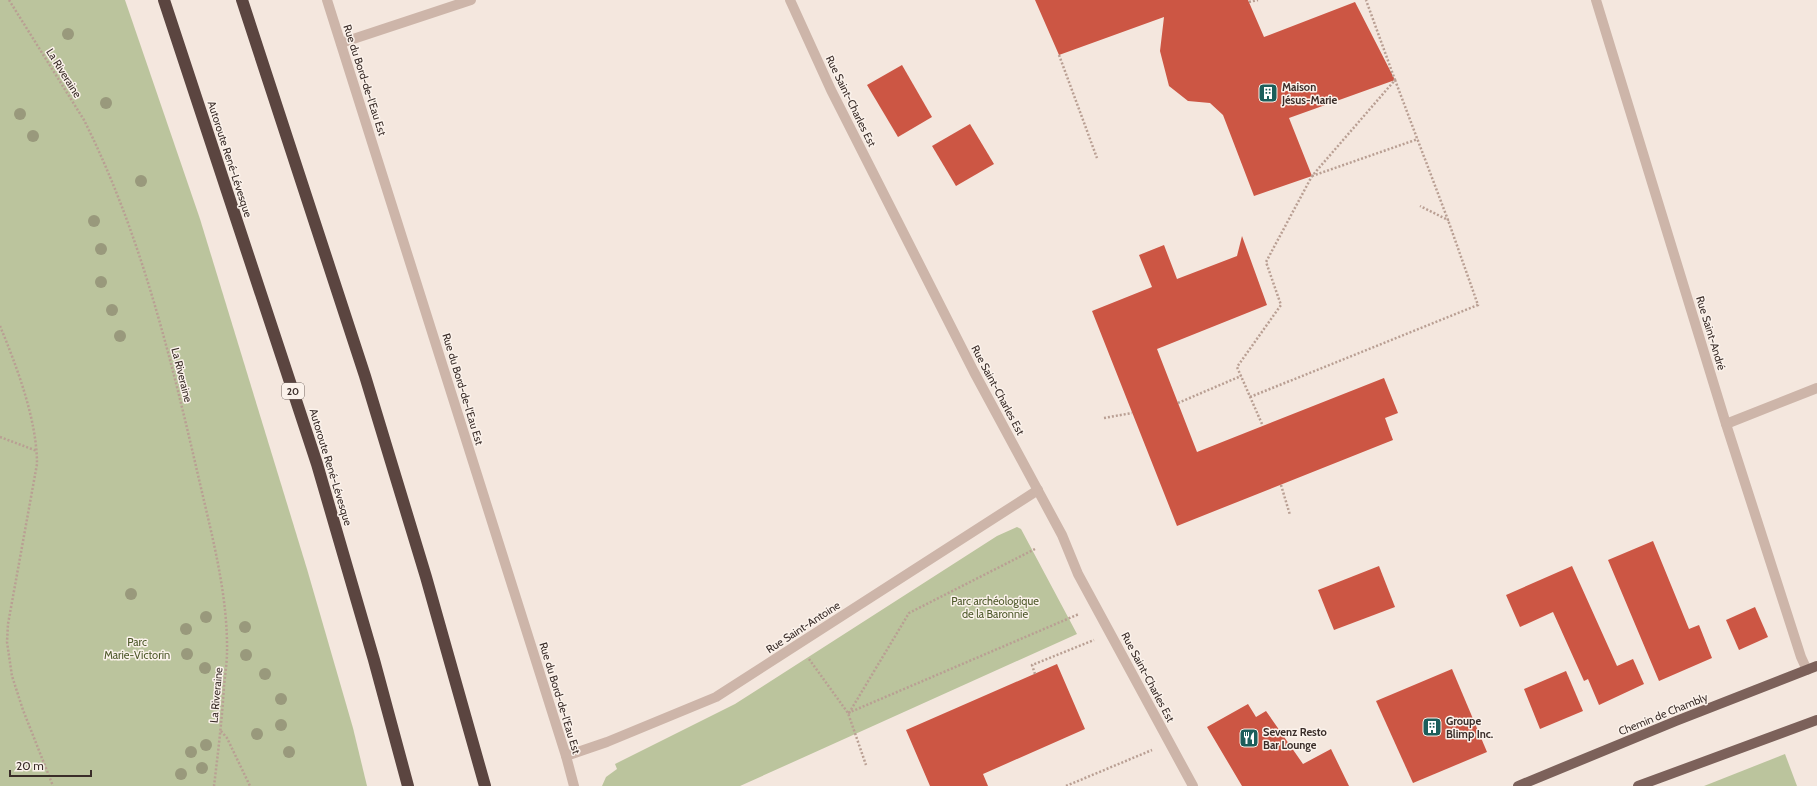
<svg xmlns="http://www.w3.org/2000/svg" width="1817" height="786" font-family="Cabin,sans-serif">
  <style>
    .green { fill: #bbc49d }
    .building { fill: #cc5644 }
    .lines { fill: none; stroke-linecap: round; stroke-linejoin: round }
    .path { stroke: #b99f93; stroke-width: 2.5; stroke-dasharray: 2 2; stroke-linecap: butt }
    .minor { stroke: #cdb5a9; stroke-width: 10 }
    .major { stroke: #7c615a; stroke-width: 10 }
    .highway { stroke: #5b4540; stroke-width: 12 }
    .tree { fill: #99997c }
    .labels { text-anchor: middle; stroke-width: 3; stroke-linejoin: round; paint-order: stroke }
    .shield { fill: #fbf2eb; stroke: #746863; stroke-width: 1 }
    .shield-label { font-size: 10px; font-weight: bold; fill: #3a2d29 }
    .street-label { font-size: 11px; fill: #3a2d29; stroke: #fbf2eb }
    .poi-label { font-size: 11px; font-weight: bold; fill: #3a2d29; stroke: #fbf2eb; text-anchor: start }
    .park-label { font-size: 11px; fill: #4e592b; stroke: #fbf2eb }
  </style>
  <rect width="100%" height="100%" fill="#f4e7de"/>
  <g class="green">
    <path d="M0 0H125L200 219 307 569 353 728 367 786H0Z"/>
    <path d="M1017 527 1021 529 1077 634 740 786H602L606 777 617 769 615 764 735 704 997 536Z"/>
    <path d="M1785 754 1797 786H1704Z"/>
  </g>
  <g class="building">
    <path d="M1035 0H1248L1264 37 1355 2 1395 80 1289 118 1312 176 1254 196 1223 115 1210 103 1188 101 1169 86 1160 51 1164 17 1059 55Z"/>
    <path d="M902 65 932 117 898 137 867 85Z"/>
    <path d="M970 124 994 164 956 186 932 146Z"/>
    <path d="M1242 236 1267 305 1157 349 1197 452 1384 378 1398 413 1385 418 1393 440 1177 526 1092 311 1152 287 1139 255 1164 245 1177 279 1237 256Z"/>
    <path d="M1653 541 1689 629 1699 625 1712 658 1659 681 1608 560Z"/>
    <path d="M1379 566 1395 607 1334 630 1318 590Z"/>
    <path d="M1572 566 1617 666 1633 659 1644 684 1599 705 1588 679 1584 681 1553 612 1520 627 1506 595Z"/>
    <path d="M1755 607 1768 637 1739 650 1726 620Z"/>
    <path d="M1057 664 1085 729 983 774 988 786H930L906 730Z"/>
    <path d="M1452 669 1487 752 1413 783 1376 701Z"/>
    <path d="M1566 671 1583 711 1540 729 1524 689Z"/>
    <path d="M1248 704 1256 717 1266 711 1303 764 1331 749 1349 786H1242L1207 727Z"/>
  </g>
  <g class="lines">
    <g class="path">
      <path d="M9 0 84 120C140 232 170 354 198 475 211 532 228 593 227 652 227 663 225 675 224 686 222 720 218 753 214 786"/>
      <path d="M1249 2 1258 0"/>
      <path d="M1059 55 1097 158"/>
      <path d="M1395 80 1448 220 1420 206"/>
      <path d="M1312 176 1418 139"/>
      <path d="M0 326C17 367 37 420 37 464L8 624 7 642 12 676 23 710 53 786"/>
      <path d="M1250 397 1478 305 1448 220"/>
      <path d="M1178 403 1241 376"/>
      <path d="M1104 418 1132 413"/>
      <path d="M1262 424 1237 367 1281 305 1266 262 1312 176 1395 80 1366 0"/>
      <path d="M0 437 37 451"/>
      <path d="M1281 485 1290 515"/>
      <path d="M809 659 848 713 866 765"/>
      <path d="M1035 674 1032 665 1094 640"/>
      <path d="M848 713 1079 614"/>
      <path d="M849 713 909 613 1035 549"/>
      <path d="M221 731 227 738 250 786"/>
      <path d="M1066 786 1152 750"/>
    </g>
    <g class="minor">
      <path d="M327 0 566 756 574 786"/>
      <path d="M790 0 831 90 974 372 1062 535 1078 574 1193 786"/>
      <path d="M1596 0 1726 424 1801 657 1807 670"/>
      <path d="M341 43 471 0"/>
      <path d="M1726 424 1817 388"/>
      <path d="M566 756 607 742 716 697 1038 490"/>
    </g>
    <g class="major">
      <path d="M1518 786 1676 721 1817 666"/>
      <path d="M1638 786 1817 720"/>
    </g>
    <g class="highway">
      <path d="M164 0 317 464 374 660 408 786"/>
      <path d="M242 0 365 376 426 577 485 786"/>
    </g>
  </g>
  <g class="tree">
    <circle cx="68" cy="34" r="6"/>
    <circle cx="106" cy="103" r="6"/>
    <circle cx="20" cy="114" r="6"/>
    <circle cx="33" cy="136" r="6"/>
    <circle cx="141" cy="181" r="6"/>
    <circle cx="94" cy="221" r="6"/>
    <circle cx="101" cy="249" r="6"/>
    <circle cx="101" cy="282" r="6"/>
    <circle cx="112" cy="310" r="6"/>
    <circle cx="120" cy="336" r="6"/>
    <circle cx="131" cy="594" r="6"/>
    <circle cx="206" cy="617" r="6"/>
    <circle cx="245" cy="627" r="6"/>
    <circle cx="186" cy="629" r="6"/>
    <circle cx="187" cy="654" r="6"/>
    <circle cx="246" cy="655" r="6"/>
    <circle cx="205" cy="668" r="6"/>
    <circle cx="265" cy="674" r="6"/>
    <circle cx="281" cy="699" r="6"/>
    <circle cx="281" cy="725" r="6"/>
    <circle cx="257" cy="734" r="6"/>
    <circle cx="206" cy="745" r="6"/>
    <circle cx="191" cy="752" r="6"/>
    <circle cx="289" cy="752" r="6"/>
    <circle cx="202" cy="768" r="6"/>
    <circle cx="181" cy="774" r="6"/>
  </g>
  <defs>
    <symbol id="building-square" viewBox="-11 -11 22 22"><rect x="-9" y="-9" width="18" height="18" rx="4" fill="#1c5e5b" stroke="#fbf2eb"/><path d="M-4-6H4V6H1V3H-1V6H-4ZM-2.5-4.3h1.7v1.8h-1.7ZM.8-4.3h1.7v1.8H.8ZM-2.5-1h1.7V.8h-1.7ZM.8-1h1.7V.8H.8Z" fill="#fff"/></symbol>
    <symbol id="restaurant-square" viewBox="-11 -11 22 22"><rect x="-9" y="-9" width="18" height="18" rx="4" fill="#1c5e5b" stroke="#fbf2eb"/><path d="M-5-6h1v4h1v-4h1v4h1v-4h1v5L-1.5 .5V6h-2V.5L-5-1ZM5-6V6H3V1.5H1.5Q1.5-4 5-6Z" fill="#fff"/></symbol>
  </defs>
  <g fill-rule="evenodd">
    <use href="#building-square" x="1257" y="82" width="22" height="22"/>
    <use href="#building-square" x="1421" y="716" width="22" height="22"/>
    <use href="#restaurant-square" x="1238" y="727" width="22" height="22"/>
  </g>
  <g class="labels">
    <rect class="shield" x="282" y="383" width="22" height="16" rx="3"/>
    <g class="shield-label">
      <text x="293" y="395">20</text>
    </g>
    <g class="street-label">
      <text transform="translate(64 73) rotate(58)" y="4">La Riveraine</text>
      <text transform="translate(365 80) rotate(72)" y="4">Rue du Bord-de-l'Eau Est</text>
      <text transform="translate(851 101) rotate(64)" y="4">Rue Saint-Charles Est</text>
      <text transform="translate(230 159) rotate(72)" y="4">Autoroute René-Lévesque</text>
      <text transform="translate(1711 333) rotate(73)" y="4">Rue Saint-André</text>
      <text transform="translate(182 375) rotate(76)" y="4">La Riveraine</text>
      <text transform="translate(463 389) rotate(73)" y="4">Rue du Bord-de-l'Eau Est</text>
      <text transform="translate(998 390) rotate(62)" y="4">Rue Saint-Charles Est</text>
      <text transform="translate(331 467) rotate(73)" y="4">Autoroute René-Lévesque</text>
      <text transform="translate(803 627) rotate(-33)" y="4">Rue Saint-Antoine</text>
      <text transform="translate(1148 677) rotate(62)" y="4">Rue Saint-Charles Est</text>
      <text transform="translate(216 695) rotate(-85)" y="4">La Riveraine</text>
      <text transform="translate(560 698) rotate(73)" y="4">Rue du Bord-de-l'Eau Est</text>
      <text transform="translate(1663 714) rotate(-22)" y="4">Chemin de Chambly</text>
    </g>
    <g class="poi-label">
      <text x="1282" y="91">Maison<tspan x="1282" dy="13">Jésus-Marie</tspan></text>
      <text x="1446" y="725">Groupe<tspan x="1446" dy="13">Blimp Inc.</tspan></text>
      <text x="1263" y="736">Sevenz Resto<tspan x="1263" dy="13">Bar Lounge</tspan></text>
    </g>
    <g class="park-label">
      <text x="995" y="605">Parc archéologique<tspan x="995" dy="13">de la Baronnie</tspan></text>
      <text x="137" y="646">Parc<tspan x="137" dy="13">Marie-Victorin</tspan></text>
    </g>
  </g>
  <path d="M10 770v6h81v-6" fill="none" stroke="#3a2d29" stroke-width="2"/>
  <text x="16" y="770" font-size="12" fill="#3a2d29" stroke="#fbf2eb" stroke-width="3" paint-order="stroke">20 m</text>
</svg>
